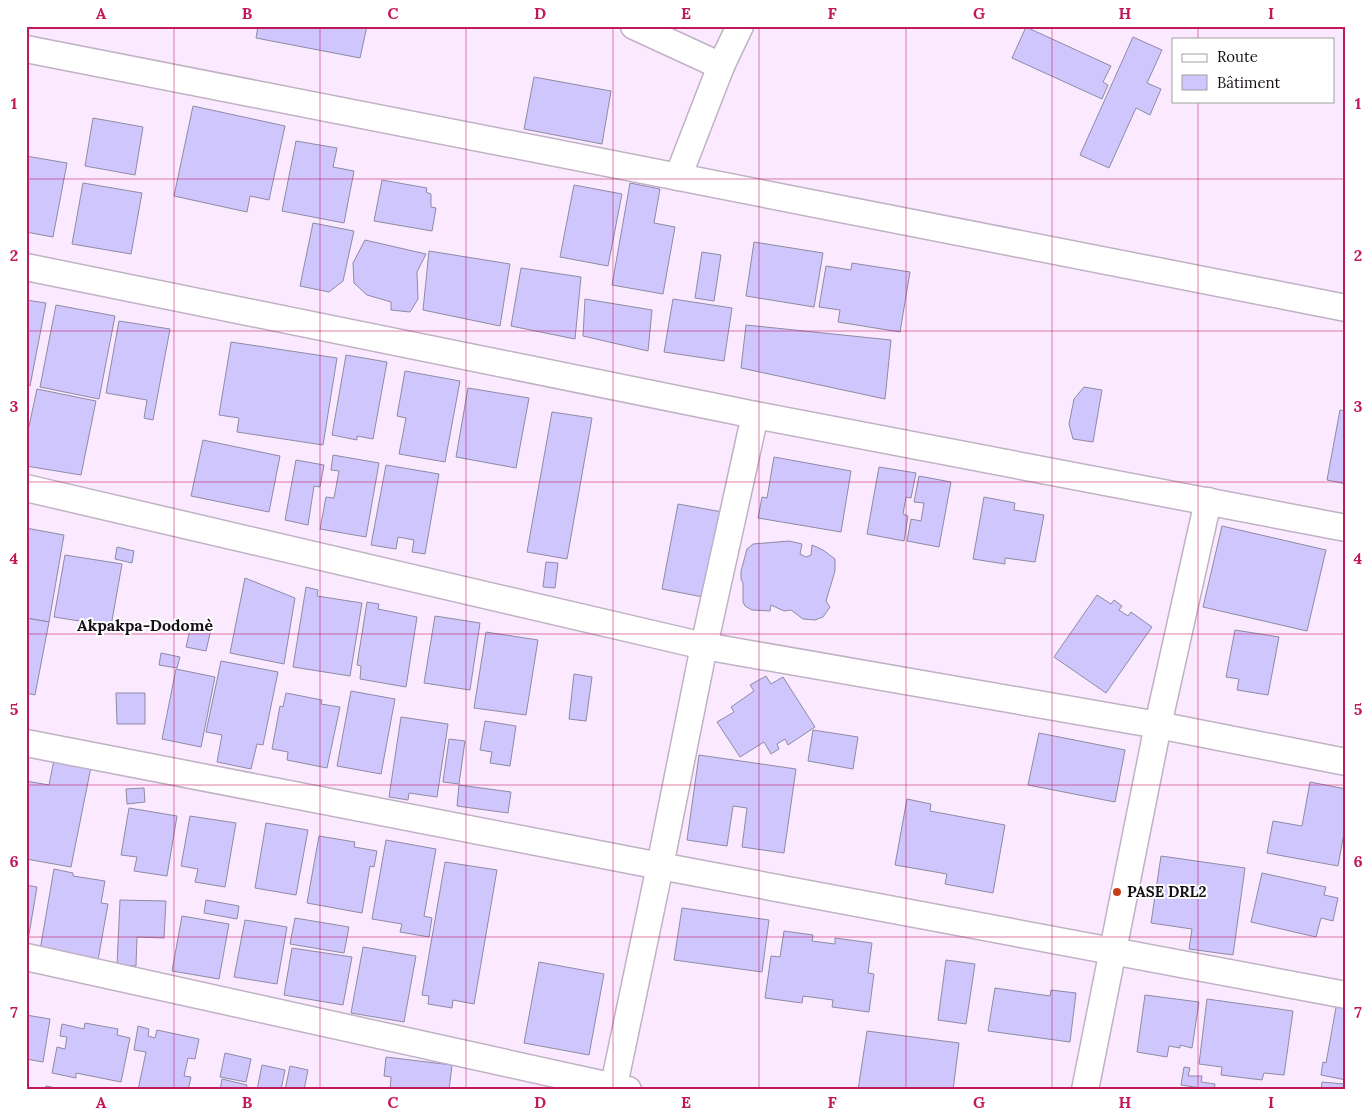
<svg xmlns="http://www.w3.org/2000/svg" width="1372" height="1116" font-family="Lora,serif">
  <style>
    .building { fill: #cec6fd; stroke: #8e8ba2 }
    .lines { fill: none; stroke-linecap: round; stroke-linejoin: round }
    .minor-casing { stroke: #c1b1c5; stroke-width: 29 }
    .minor { stroke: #fff; stroke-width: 26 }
    .grid { fill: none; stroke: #c2185b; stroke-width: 1; stroke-opacity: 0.55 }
    .poi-dot { fill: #c83f17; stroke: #fff; stroke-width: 2 }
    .labels { text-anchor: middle; stroke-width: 4; stroke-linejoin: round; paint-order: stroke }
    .poi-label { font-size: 15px; font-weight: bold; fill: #150f16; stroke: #fff; text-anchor: start }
    .neighbourhood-label { font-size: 16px; font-weight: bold; fill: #150f16; stroke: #fff }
    .neatline { fill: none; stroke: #c2185b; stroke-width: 2 }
    .grid-label { font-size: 16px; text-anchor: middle; font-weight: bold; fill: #c2185b }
  </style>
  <rect width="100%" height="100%" fill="#fbeaff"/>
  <g class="building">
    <path d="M258 26H367L360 58 256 38Z"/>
    <path d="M1026 27 1111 66 1103 82 1108 85 1102 99 1012 58Z"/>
    <path d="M1133 37 1162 50 1147 83 1161 89 1150 115 1136 108 1109 168 1080 155Z"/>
    <path d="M534 77 611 91 602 144 524 129Z"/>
    <path d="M193 106 285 126 269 200 250 196 247 212 174 196Z"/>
    <path d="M93 118 143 127 135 175 85 166Z"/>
    <path d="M296 141 337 148 333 167 354 171 344 223 282 211Z"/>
    <path d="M26 156 67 163 53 237 26 232Z"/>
    <path d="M382 180 427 188 426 192 431 194V207L436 208 432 231 374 221Z"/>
    <path d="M83 183 142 193 131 254 72 244Z"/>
    <path d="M630 183 660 189 654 223 675 227 663 294 612 285Z"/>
    <path d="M574 185 622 194 608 266 560 257Z"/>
    <path d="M313 223 354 231 343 281 329 292 300 286Z"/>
    <path d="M365 240 426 254 417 272 418 299 410 312 391 310V302L367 295 354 283 353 263Z"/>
    <path d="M754 242 823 253 814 307 746 296Z"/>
    <path d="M429 251 510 264 500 326 423 310Z"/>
    <path d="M702 252 721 255 714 301 695 298Z"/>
    <path d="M852 263 910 272 900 332 838 322 840 310 819 307 826 266 851 270Z"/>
    <path d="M521 268 581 277 575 339 511 326Z"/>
    <path d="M585 299 652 310 648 351 583 336Z"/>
    <path d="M673 299 732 308 724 361 664 352Z"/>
    <path d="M26 300 46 303 30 386 26 385Z"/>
    <path d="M56 305 115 316 99 399 40 387Z"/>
    <path d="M119 321 170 329 153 420 144 418 147 400 106 393Z"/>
    <path d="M746 325 891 340 885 399 741 368Z"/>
    <path d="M231 342 337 358 323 445 237 432 239 418 219 415Z"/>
    <path d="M346 355 387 362 373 439 357 436V440L332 435Z"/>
    <path d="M405 371 460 381 445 462 399 454 406 418 397 416Z"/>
    <path d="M1084 387 1102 390 1093 442 1073 439 1069 424 1074 399Z"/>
    <path d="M468 388 529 398 516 468 456 457Z"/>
    <path d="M37 389 96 401 81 475 26 466V440Z"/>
    <path d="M1340 410 1346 411V484L1327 480Z"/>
    <path d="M552 412 592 418 567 559 527 552Z"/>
    <path d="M203 440 280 456 269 512 191 496Z"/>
    <path d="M333 455 379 463 366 537 320 529 326 497 334 498 339 471 331 470Z"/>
    <path d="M774 457 851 471 841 532 758 518 762 497 767 498Z"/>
    <path d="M296 460 324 465 320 487 314 486 308 525 285 520Z"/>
    <path d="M386 465 439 474 425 554 412 552 414 540 398 537 396 549 371 545Z"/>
    <path d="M879 467 916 473 911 498 906 497 903 514 908 516 904 541 867 534Z"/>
    <path d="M919 476 951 482 939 547 907 541 911 519 921 521 924 503 914 502Z"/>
    <path d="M984 497 1015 503 1014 510 1044 515 1035 562 1005 558V564L973 559Z"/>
    <path d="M678 504 728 513 713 599 662 589Z"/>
    <path d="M1222 526 1326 550 1307 631 1203 607Z"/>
    <path d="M26 528 64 535 49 622 26 618Z"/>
    <path d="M789 541 802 544 800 554 806 557 811 555 812 545 823 550 835 559V571L826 601 830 607 823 617 815 620 803 619 791 610 784 611 771 605 770 611 752 610 745 606 743 602V583L741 579V571L747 549 753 544Z"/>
    <path d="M117 547 134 551 132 563 115 559Z"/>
    <path d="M65 555 122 564 111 626 54 617Z"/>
    <path d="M546 562 558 563 555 588 543 587Z"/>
    <path d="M245 578 295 598 284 664 230 653Z"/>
    <path d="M306 587 318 590 317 596 362 603 350 676 293 667Z"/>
    <path d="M1097 595 1111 604 1114 600 1122 606 1119 610 1128 616 1131 612 1152 627 1106 693 1054 657Z"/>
    <path d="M367 602 379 604 378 609 417 617 406 687 360 679 361 666 357 665Z"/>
    <path d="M435 616 480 623 470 690 424 683Z"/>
    <path d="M26 618 49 622 35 695 26 693Z"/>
    <path d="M192 621 212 625 206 651 186 647Z"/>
    <path d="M1235 630 1279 637 1268 695 1237 690 1239 679 1226 677Z"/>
    <path d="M486 632 538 640 526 715 474 708Z"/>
    <path d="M161 653 180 657 177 668 159 665Z"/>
    <path d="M221 661 278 672 263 745 257 744 251 769 217 762 222 735 206 732Z"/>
    <path d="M176 669 215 677 201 747 162 739Z"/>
    <path d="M574 674 592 677 586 721 569 719Z"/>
    <path d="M766 676 771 684 783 677 815 727 788 745 785 739 777 744 779 749 771 754 764 742 740 757 717 722 734 712 731 707 754 691 750 685Z"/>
    <path d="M351 691 395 699 381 774 337 766Z"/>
    <path d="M116 693H145V724H117Z"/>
    <path d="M286 693 322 700 321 704 340 707 327 768 287 760 288 752 272 749 280 706 283 707Z"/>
    <path d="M401 717 448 724 437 797 409 793 408 800 389 797Z"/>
    <path d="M485 721 516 726 510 766 490 763 492 752 480 750Z"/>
    <path d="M813 730 858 737 853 769 808 761Z"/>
    <path d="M1039 733 1125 750 1115 802 1028 785Z"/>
    <path d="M449 739 465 741 459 784 443 782Z"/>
    <path d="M699 755 796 769 784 853 742 847 747 808 733 806 727 846 687 840Z"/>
    <path d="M54 760 91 767 71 867 26 859V781L49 785Z"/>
    <path d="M1310 782 1346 789V822L1338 866 1267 853 1273 821 1302 826Z"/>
    <path d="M459 785 511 792 508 813 457 806Z"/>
    <path d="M144 788 145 802 127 804 126 789Z"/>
    <path d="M907 799 931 804 930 811 1005 825 993 893 945 884 947 874 895 865Z"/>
    <path d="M129 808 177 816 167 876 134 871 137 857 121 855Z"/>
    <path d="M190 816 236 823 225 887 195 882 198 869 181 866Z"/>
    <path d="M266 823 308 830 296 895 255 888Z"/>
    <path d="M319 836 355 842 354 847 377 851 374 867 370 866 362 913 307 903Z"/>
    <path d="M386 840 436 849 424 916 432 918 429 937 400 932 402 924 372 919Z"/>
    <path d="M1161 856 1245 868 1233 955 1189 949 1192 929 1151 923Z"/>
    <path d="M445 862 497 870 474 1004 453 1000 452 1008 428 1004 429 996 422 995Z"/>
    <path d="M54 869 73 873V876L105 881 101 903 108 904 98 960 40 950Z"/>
    <path d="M1262 873 1326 887 1324 895 1338 898 1333 921 1321 918 1316 937 1251 922Z"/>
    <path d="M26 885 37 887 27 946H26Z"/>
    <path d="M120 900 166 901 164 938 137 937 136 966 117 965Z"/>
    <path d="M206 900 239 906 237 919 204 913Z"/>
    <path d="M682 908 769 920 762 972 674 960Z"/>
    <path d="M182 916 229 924 219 979 172 971Z"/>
    <path d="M295 918 349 927 344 953 290 944Z"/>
    <path d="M245 920 287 927 277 984 234 977Z"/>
    <path d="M784 931 813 935 812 941 835 944V938L872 943 868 973 874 974 869 1012 832 1007 833 1000 803 996 802 1003 765 998 771 956 780 957Z"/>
    <path d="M363 947 416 956 404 1022 351 1013Z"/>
    <path d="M292 948 352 957 343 1005 284 995Z"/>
    <path d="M946 960 975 964 966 1024 938 1020Z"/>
    <path d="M539 962 604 974 589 1055 524 1043Z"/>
    <path d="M995 988 1050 996 1051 990 1076 993 1070 1042 988 1031Z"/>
    <path d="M1145 995 1199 1002 1192 1048 1180 1045V1048L1169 1046 1167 1057 1137 1052Z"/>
    <path d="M1207 999 1293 1011 1284 1075 1264 1073 1262 1080 1221 1075 1222 1067 1199 1064Z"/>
    <path d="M1337 1002 1346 1004V1080L1321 1075 1323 1062 1326 1063Z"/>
    <path d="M26 1015 50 1019 43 1062 26 1059Z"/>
    <path d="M85 1023 118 1029 117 1035 130 1038 121 1082 76 1073V1078L52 1073 57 1047 65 1049 67 1037 60 1036 62 1024 84 1029Z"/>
    <path d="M138 1026 149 1029 148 1036 155 1038 157 1030 199 1039 195 1059 188 1058 184 1076 191 1077 188 1090H138L146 1052 134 1050Z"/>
    <path d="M867 1031 959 1043 953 1090H858Z"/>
    <path d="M225 1053 251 1059 246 1082 220 1077Z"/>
    <path d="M386 1057 452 1065 449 1090H390L391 1077 384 1076Z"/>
    <path d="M262 1065 285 1070 281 1090H257Z"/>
    <path d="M290 1066 308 1070 304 1090H285Z"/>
    <path d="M1184 1067 1190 1068 1188 1076H1202L1201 1082 1215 1084 1214 1090 1181 1085Z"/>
    <path d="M222 1079 247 1085 246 1090H220Z"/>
    <path d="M1322 1082 1344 1084V1090H1321Z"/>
    <path d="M46 1086 66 1090H45Z"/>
  </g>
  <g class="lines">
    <defs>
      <g id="minor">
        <path d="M634 26 721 66"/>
        <path d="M26 49 1346 308"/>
        <path d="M678 177 721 66 740 26"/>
        <path d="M26 267 755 415 1346 528"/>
        <path d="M26 488 704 646 1158 725 1346 762"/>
        <path d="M26 743 660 866 1346 995"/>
        <path d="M26 957 628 1090"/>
        <path d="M613 1090 660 866 704 646 755 415"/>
        <path d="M1085 1090 1158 725 1208 501"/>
      </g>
    </defs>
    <use href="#minor" class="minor-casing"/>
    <use href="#minor" class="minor"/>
  </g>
  <path class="grid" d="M174 26V1090M320 26V1090M466 26V1090M613 26V1090M759 26V1090M906 26V1090M1052 26V1090M1198 26V39M1198 101V1090M26 179H1346M26 331H1346M26 482H1346M26 634H1346M26 785H1346M26 937H1346"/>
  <circle class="poi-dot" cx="1117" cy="892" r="5"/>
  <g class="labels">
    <g class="poi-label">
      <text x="1127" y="897">PASE DRL2</text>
    </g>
    <g class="neighbourhood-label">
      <text x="145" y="631">Akpakpa-Dodomè</text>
    </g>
  </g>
  <rect width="1372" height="1116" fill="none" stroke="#ffffff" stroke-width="55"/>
  <rect x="1172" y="38" width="162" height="65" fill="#ffffff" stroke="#a19fa2"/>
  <rect x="1182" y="54" width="25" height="8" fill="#ffffff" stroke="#a19fa2"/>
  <text x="1217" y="62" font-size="15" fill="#150f16">Route</text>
  <rect x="1182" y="75" width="25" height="15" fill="#cec6fd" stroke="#a19fa2"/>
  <text x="1217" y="88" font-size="15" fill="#150f16">Bâtiment</text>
  <rect x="28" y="28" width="1316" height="1060" class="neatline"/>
  <g class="grid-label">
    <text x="101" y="19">A</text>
    <text x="247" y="19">B</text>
    <text x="393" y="19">C</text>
    <text x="540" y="19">D</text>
    <text x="686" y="19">E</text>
    <text x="832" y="19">F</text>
    <text x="979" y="19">G</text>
    <text x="1125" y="19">H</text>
    <text x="1271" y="19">I</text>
    <text x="14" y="109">1</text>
    <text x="1358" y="109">1</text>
    <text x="14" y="261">2</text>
    <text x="1358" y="261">2</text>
    <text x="14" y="412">3</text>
    <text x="1358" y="412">3</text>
    <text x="14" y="564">4</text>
    <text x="1358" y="564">4</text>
    <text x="14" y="715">5</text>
    <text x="1358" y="715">5</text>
    <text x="14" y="867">6</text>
    <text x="1358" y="867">6</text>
    <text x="14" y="1018">7</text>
    <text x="1358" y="1018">7</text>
    <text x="101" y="1108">A</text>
    <text x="247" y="1108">B</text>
    <text x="393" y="1108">C</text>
    <text x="540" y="1108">D</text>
    <text x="686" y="1108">E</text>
    <text x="832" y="1108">F</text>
    <text x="979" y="1108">G</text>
    <text x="1125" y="1108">H</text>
    <text x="1271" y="1108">I</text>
  </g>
</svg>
